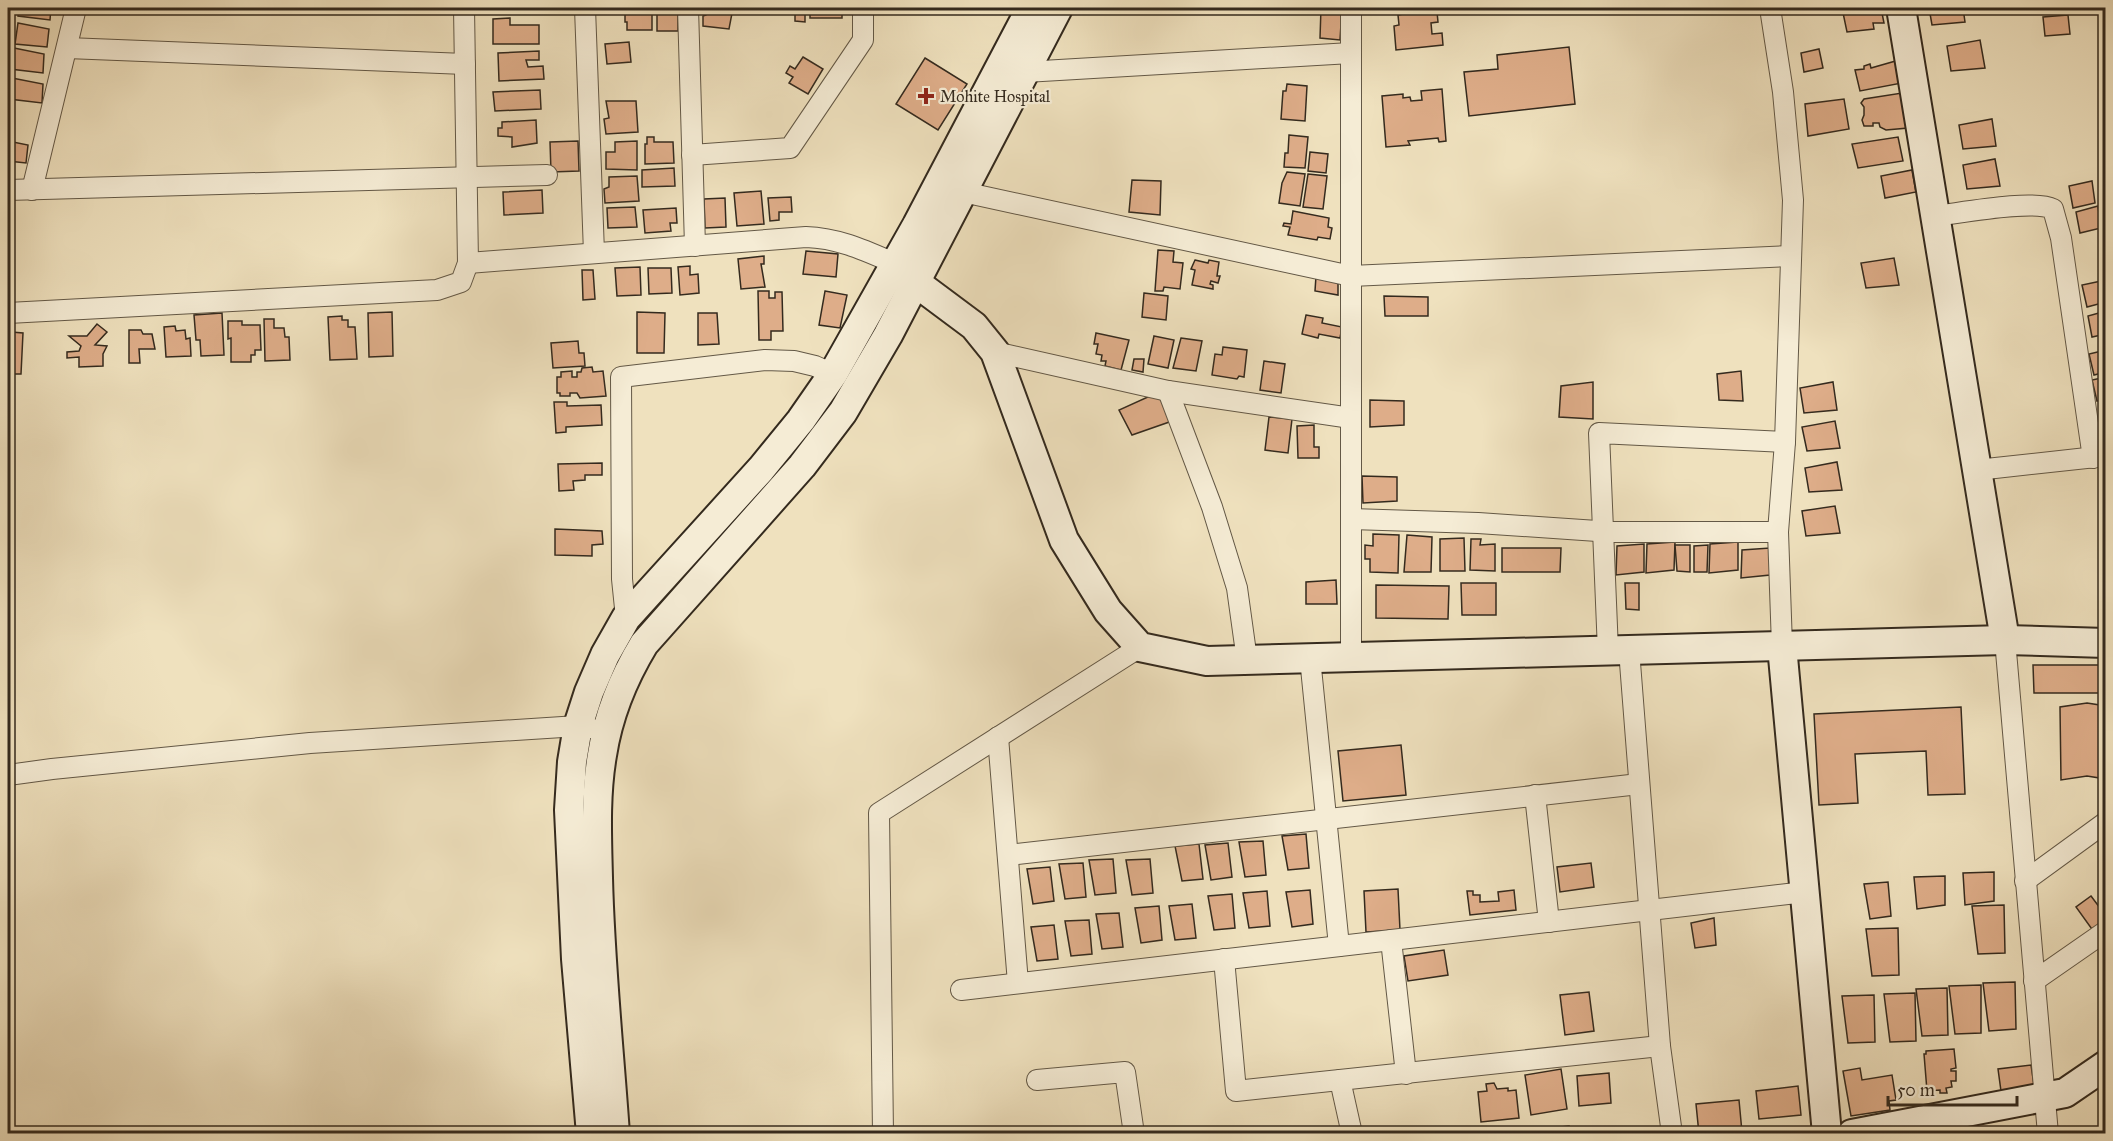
<svg xmlns="http://www.w3.org/2000/svg" width="2113" height="1141" font-family="'IM FELL Great Primer',serif">
  <style>
    .building { fill: #dead89; stroke: #342a1e; stroke-width: 1.5 }
    .lines { fill: none; stroke-linecap: round; stroke-linejoin: round }
    .street-casing { stroke: #635846; stroke-width: 22 }
    .secondary-casing { stroke: #342a1e; stroke-width: 32 }
    .street { stroke: #f5ecd5; stroke-width: 20 }
    .secondary { stroke: #f5ecd5; stroke-width: 28 }
    .poi-dot { fill: #8f2418; stroke: #f5ecd5; stroke-width: 2 }
    .labels { text-anchor: middle; stroke-width: 4.5; stroke-linejoin: round; paint-order: stroke }
    .poi-label { font-size: 16px; fill: #342a1e; stroke: #f5ecd5; text-anchor: start }
  </style>
  <rect width="100%" height="100%" fill="#efe1be"/>
  <filter id="stains"><feTurbulence type="fractalNoise" baseFrequency=".00333" numOctaves="4"/><feColorMatrix values="0 0 0 0 .2 0 0 0 0 .09 0 0 0 0 .02 0 0 0 .5 -.17"/></filter>
  <radialGradient id="worn" r=".72"><stop offset=".6" stop-color="#630" stop-opacity="0"/><stop offset="1" stop-color="#630" stop-opacity=".3"/></radialGradient>
  <g class="building">
    <path d="M19 8H51L50 20 18 16Z"/>
    <path d="M625 8H652V30H627V22H625Z"/>
    <rect x="657" y="8" width="21" height="23"/>
    <path d="M706 8H733L729 29 703 26V16L706 15Z"/>
    <path d="M795 8H805V22L795 21Z"/>
    <rect x="810" y="8" width="32" height="10"/>
    <path d="M1321 8H1342L1340 40 1320 38Z"/>
    <path d="M1403 8H1431V12H1437L1438 22 1431 23 1432 34 1442 33 1443 45 1396 50 1394 26 1399 25 1398 15 1404 14Z"/>
    <path d="M1842 8H1881L1884 23H1873L1874 29 1847 32Z"/>
    <path d="M1929 8H1963L1965 22 1932 25Z"/>
    <path d="M2068 15 2070 34 2045 36 2043 17Z"/>
    <path d="M510 18V25H539V44H493V19Z"/>
    <path d="M18 23 49 29 47 47 15 44Z"/>
    <path d="M1980 40 1985 68 1951 71 1947 46Z"/>
    <path d="M629 42 631 62 607 64 605 44Z"/>
    <path d="M1569 47 1575 104 1469 116 1464 72 1498 69 1497 55Z"/>
    <path d="M14 48 44 54 43 73 10 69Z"/>
    <path d="M1819 49 1823 68 1804 72 1801 53Z"/>
    <path d="M539 51V60H526L528 67 543 66 544 79 499 81 498 53Z"/>
    <path d="M803 57 823 69 808 94 789 83 793 77 786 73 790 66 795 69Z"/>
    <path d="M925 58 967 84 938 130 896 104Z"/>
    <path d="M1899 60 1902 83 1860 91 1855 70 1864 69V66L1870 64 1871 68Z"/>
    <path d="M12 78 43 84 42 103 9 99Z"/>
    <path d="M1287 84 1307 86 1305 121 1281 119 1283 91H1286Z"/>
    <path d="M1442 89 1446 141 1439 142 1438 138 1408 141 1410 145 1386 147 1382 96 1403 94V98L1410 97 1411 101 1422 100 1421 91Z"/>
    <path d="M540 90 541 109 495 111 493 92Z"/>
    <path d="M1902 93 1908 128 1886 130 1880 127 1879 123H1873V126H1864L1862 120 1864 115V107L1861 103 1864 99Z"/>
    <path d="M1844 99 1849 129 1808 136 1805 104Z"/>
    <path d="M606 101H636L638 132 606 134 604 119 609 118Z"/>
    <path d="M1992 119 1996 146 1963 149 1959 125Z"/>
    <path d="M536 120 537 143 512 147V137L498 136V128H502V122Z"/>
    <path d="M1289 135 1308 137 1305 168 1284 167 1285 153H1288Z"/>
    <path d="M647 137H654V142H673L674 163 645 164V144H647Z"/>
    <path d="M1898 137 1903 161 1858 168 1852 144Z"/>
    <path d="M8 141 28 145 26 163 8 161Z"/>
    <path d="M578 141 579 171 551 172 550 142Z"/>
    <path d="M637 141V170L606 169V152H615V142Z"/>
    <path d="M1310 152 1328 154 1326 173 1308 171Z"/>
    <path d="M1995 159 2000 186 1967 189 1963 165Z"/>
    <path d="M674 168 675 186 642 187V170Z"/>
    <path d="M1912 170 1916 192 1885 198 1881 176Z"/>
    <path d="M1287 172 1305 174 1300 206 1279 203 1282 183Z"/>
    <path d="M1308 174 1327 176 1323 209 1303 207Z"/>
    <path d="M637 176 639 201 605 203 604 189 609 187V177Z"/>
    <path d="M1132 180 1161 181 1160 215 1129 212Z"/>
    <path d="M2092 181 2095 203 2073 208 2069 186Z"/>
    <path d="M542 190 543 213 504 215 503 192Z"/>
    <path d="M761 191 764 224 737 226 734 193Z"/>
    <path d="M791 197 792 212H779V220L770 221 768 198Z"/>
    <path d="M725 198 726 227 705 228 704 199Z"/>
    <path d="M2098 206 2101 228 2080 233 2076 212Z"/>
    <path d="M635 207 637 227 608 228 607 208Z"/>
    <path d="M676 208 677 223H670L671 231 645 233 643 210Z"/>
    <path d="M1293 211 1329 218 1328 227 1332 228 1330 239 1318 237 1317 240 1288 235 1290 227 1283 226 1284 223 1291 224Z"/>
    <path d="M1158 250 1174 251 1173 262 1183 263 1180 289 1164 287 1163 291H1155Z"/>
    <path d="M806 251 838 254 836 277 803 274Z"/>
    <path d="M764 256V264H761L765 287 741 289 738 259Z"/>
    <path d="M1894 258 1899 285 1866 288 1861 263Z"/>
    <path d="M1195 260 1208 263 1209 260 1219 262 1217 276H1220L1218 283 1211 281 1210 284 1213 285V289L1192 285 1195 270 1191 269Z"/>
    <path d="M690 266V275L698 274 699 293 680 295 678 267Z"/>
    <path d="M640 267 641 295 617 296 615 268Z"/>
    <path d="M648 268H671L672 293 649 294Z"/>
    <path d="M582 270H593L595 299 583 300Z"/>
    <path d="M1316 276 1338 279V295L1315 291Z"/>
    <path d="M2106 280V302L2087 307 2082 285Z"/>
    <path d="M758 291H769V298H775V292H782L783 331H771V340H759Z"/>
    <path d="M825 291 847 295 840 328 819 325Z"/>
    <path d="M1144 293 1168 296 1166 320 1142 317Z"/>
    <path d="M1384 296 1428 297V316H1385Z"/>
    <path d="M2106 311V334L2092 337 2088 316Z"/>
    <path d="M392 312 393 356 369 357 368 313Z"/>
    <path d="M637 312 665 313 664 353H637Z"/>
    <path d="M222 313 224 355 201 356 200 340H196L194 315Z"/>
    <path d="M698 313H717L719 344 698 345Z"/>
    <path d="M1306 315 1323 318 1322 323 1342 327 1340 338 1319 334 1318 338 1302 334Z"/>
    <path d="M342 316V320H348V327H355L357 359 330 360 328 317Z"/>
    <path d="M264 319H274V328H284L285 337H289L290 360 265 361Z"/>
    <path d="M228 321H242V325H260L261 350H255V355H251V362H231V338L228 339Z"/>
    <path d="M97 324 107 332 95 345 107 346 103 354V366L79 367V357L67 358V352L79 351 81 346 69 336H87Z"/>
    <path d="M175 326 176 331 185 330 186 339 190 338 191 356 166 357 164 327Z"/>
    <path d="M129 330H141L143 334H152L155 349H139L140 363H129Z"/>
    <path d="M11 332 23 333 21 374H9Z"/>
    <path d="M1096 333 1129 340 1121 370 1105 366 1106 361H1101L1102 355 1096 354 1098 344H1094Z"/>
    <path d="M1154 336 1174 340 1168 368 1148 364Z"/>
    <path d="M1181 338 1202 341 1196 371 1173 368Z"/>
    <path d="M578 341 579 353H584L585 366 553 368 551 343Z"/>
    <path d="M1223 347 1247 350 1244 377 1239 376 1237 379 1212 375 1215 354 1222 355Z"/>
    <path d="M2106 350V372L2094 375 2089 354Z"/>
    <path d="M1134 359H1144L1143 372 1132 370Z"/>
    <path d="M1264 361 1285 364 1281 393 1260 390Z"/>
    <path d="M592 367 593 372 603 371 606 396 580 398 577 393H570V396H560V393H557V377H561V372L572 371V377H577V372H581L582 368Z"/>
    <path d="M1741 371 1743 401 1719 400 1717 374Z"/>
    <path d="M2106 377V399L2097 401 2092 380Z"/>
    <path d="M1593 382V419L1559 417 1561 386Z"/>
    <path d="M1833 382 1837 410 1804 413 1800 388Z"/>
    <path d="M1161 391 1175 420 1132 435 1119 410Z"/>
    <path d="M1370 400 1404 401V425L1370 427Z"/>
    <path d="M554 402H567V406L601 405 602 425 566 427V432L556 433Z"/>
    <path d="M2106 408V431H2104L2100 410Z"/>
    <path d="M1269 417 1292 419 1288 453 1265 450Z"/>
    <path d="M1835 421 1840 448 1807 451 1802 427Z"/>
    <path d="M1314 425V447H1319V458H1298L1297 426Z"/>
    <path d="M1837 462 1842 490 1809 492 1805 468Z"/>
    <path d="M602 463V475H585V480L573 481 574 490 559 491 558 464Z"/>
    <path d="M1362 476 1397 477V501L1363 503Z"/>
    <path d="M1835 506 1840 533 1806 536 1802 511Z"/>
    <path d="M555 529 602 531 603 544 592 545V556L555 555Z"/>
    <path d="M1373 534 1399 535 1398 573 1370 572V559H1365V545L1373 546Z"/>
    <path d="M1407 535 1432 537 1431 572H1404Z"/>
    <path d="M1464 538 1465 571H1440V539Z"/>
    <path d="M1471 539H1481L1480 545 1495 544V571L1470 570Z"/>
    <path d="M1675 542 1674 570 1646 573 1647 544Z"/>
    <path d="M1738 542V570L1709 573 1710 544Z"/>
    <path d="M1644 544V572L1616 575 1617 546Z"/>
    <path d="M1675 545H1690V572L1677 571Z"/>
    <path d="M1708 545 1707 572H1694V546Z"/>
    <path d="M1502 548H1561L1560 572H1502Z"/>
    <path d="M1770 548V575L1741 578 1742 550Z"/>
    <path d="M1336 580 1337 604H1306V582Z"/>
    <path d="M1461 583H1496V615H1462Z"/>
    <path d="M1625 583H1639V610L1626 609Z"/>
    <path d="M1376 585 1449 586 1448 619 1376 618Z"/>
    <path d="M2033 665H2106V693H2034Z"/>
    <path d="M2087 703 2106 706V779L2087 776 2061 780 2060 707Z"/>
    <path d="M1961 707 1965 794 1928 795 1926 751 1855 754 1858 803 1819 805 1814 714Z"/>
    <path d="M1401 745 1406 795 1343 801 1338 751Z"/>
    <path d="M1306 834 1309 868 1288 870 1282 836Z"/>
    <path d="M1263 841 1266 875 1245 877 1239 842Z"/>
    <path d="M1228 843 1232 877 1211 880 1205 845Z"/>
    <path d="M1199 844 1203 879 1182 881 1175 846Z"/>
    <path d="M1113 859 1116 893 1095 895 1089 860Z"/>
    <path d="M1150 859 1153 893 1132 895 1126 860Z"/>
    <path d="M1083 863 1086 897 1065 899 1059 864Z"/>
    <path d="M1591 863 1594 887 1560 892 1557 867Z"/>
    <path d="M1050 867 1054 901 1033 904 1027 869Z"/>
    <path d="M1994 872V901L1965 905 1963 873Z"/>
    <path d="M1945 876V905L1917 909 1914 877Z"/>
    <path d="M1888 882 1891 916 1870 919 1864 884Z"/>
    <path d="M1398 889 1400 930 1366 932 1364 891Z"/>
    <path d="M1310 890 1313 924 1292 927 1286 892Z"/>
    <path d="M1514 890 1516 910 1470 915 1467 891H1473V895H1480V902L1499 901 1498 892Z"/>
    <path d="M1267 891 1270 926 1249 928 1243 893Z"/>
    <path d="M1232 894 1235 928 1214 930 1208 896Z"/>
    <path d="M2091 896 2106 916V924L2094 932 2076 907Z"/>
    <path d="M1192 904 1196 938 1175 940 1169 906Z"/>
    <path d="M2004 905 2005 953 1978 954 1972 906Z"/>
    <path d="M1159 906 1162 940 1141 943 1135 908Z"/>
    <path d="M1119 913 1123 947 1102 949 1096 914Z"/>
    <path d="M1714 918 1716 945 1695 948 1691 923Z"/>
    <path d="M1089 920 1092 954 1071 956 1065 921Z"/>
    <path d="M1054 925 1058 959 1037 961 1031 927Z"/>
    <path d="M1898 928 1899 975 1872 976 1866 929Z"/>
    <path d="M1444 950 1448 975 1408 981 1404 956Z"/>
    <path d="M2015 982 2016 1029 1989 1031 1983 983Z"/>
    <path d="M1981 985V1033L1955 1034 1949 986Z"/>
    <path d="M1947 988 1948 1035 1922 1036 1916 989Z"/>
    <path d="M1589 992 1594 1031 1565 1035 1560 995Z"/>
    <path d="M1915 993 1916 1041 1890 1042 1884 994Z"/>
    <path d="M1874 995 1875 1042 1848 1043 1842 996Z"/>
    <path d="M1954 1049 1956 1068 1951 1069V1071H1956V1081H1951L1952 1087 1946 1088 1947 1093H1940V1090L1927 1091 1924 1054H1926V1051Z"/>
    <path d="M2031 1065 2034 1085 2001 1091 1998 1069Z"/>
    <path d="M1860 1068 1862 1080 1892 1075 1896 1100 1889 1101 1890 1110 1851 1116 1843 1071Z"/>
    <path d="M1561 1069 1567 1109 1531 1115 1525 1075Z"/>
    <path d="M1609 1073 1611 1103 1579 1106 1577 1076Z"/>
    <path d="M1494 1083 1497 1089 1508 1088V1091L1516 1090 1519 1118 1481 1122 1478 1092 1487 1091 1486 1084Z"/>
    <path d="M1798 1086 1801 1115 1759 1119 1756 1091Z"/>
    <path d="M1739 1100 1742 1132 1699 1134 1696 1104Z"/>
    <path d="M1569 1126 1570 1134H1543L1542 1129Z"/>
  </g>
  <g class="lines">
    <defs>
      <g id="street">
        <path d="M585 8 594 253"/>
        <path d="M688 8 695 246"/>
        <path d="M1351 8V657"/>
        <path d="M1770 8 1783 92 1793 200 1785 442 1778 532 1782 646"/>
        <path d="M67 48 465 64"/>
        <path d="M1025 72 1351 53"/>
        <path d="M692 155 790 148 863 40V8"/>
        <path d="M8 190 547 175"/>
        <path d="M32 190 76 8"/>
        <path d="M963 192 1351 276 1791 256"/>
        <path d="M1935 216C1961 213 2033 199 2053 209L2061 238 2093 458"/>
        <path d="M468 263 806 237C839 238 866 251 896 264"/>
        <path d="M8 313 437 290 461 282 468 263 464 8"/>
        <path d="M995 352 1168 391 1351 418"/>
        <path d="M1168 391 1212 507 1237 588 1247 660"/>
        <path d="M1977 470 2105 456"/>
        <path d="M1351 519 1478 523 1612 532H1778"/>
        <path d="M626 618 622 579 621 377 765 360 794 361 815 366 833 374"/>
        <path d="M2005 640 2048 1134"/>
        <path d="M1629 650 1660 1046 1672 1134"/>
        <path d="M1608 651 1599 433 1785 442"/>
        <path d="M1310 658 1339 946"/>
        <path d="M998 737 1018 983"/>
        <path d="M8 775 52 769 310 743 578 726 590 728"/>
        <path d="M1535 795 1549 922"/>
        <path d="M1008 855 1639 784"/>
        <path d="M2025 881 2106 822"/>
        <path d="M1391 940 1406 1074"/>
        <path d="M1224 959 1236 1091 1660 1046"/>
        <path d="M2034 981 2106 931"/>
        <path d="M961 990 1805 892"/>
        <path d="M1037 1080 1125 1072 1134 1134"/>
        <path d="M1340 1080 1352 1134"/>
        <path d="M883 1134 879 813 1140 647"/>
      </g>
      <g id="secondary">
        <path d="M1901 8 2005 640"/>
        <path d="M896 264 915 282 974 326 995 352 1064 540 1108 611 1140 647 1207 661 2005 640 2106 643"/>
        <path d="M1782 646 1827 1134"/>
        <path d="M591 1134 576 959 569 810 572 762 578 726 589 692 605 655 626 618 761 469 801 420 833 374 917 225 1031 8"/>
        <path d="M615 1134C609 1048 600 963 598 878 597 837 595 795 602 755 608 716 624 677 644 644L802 466 843 412 888 335 1058 8"/>
        <path d="M1852 1134 2065 1093 2106 1065"/>
      </g>
    </defs>
    <use href="#street" class="street-casing"/>
    <use href="#secondary" class="secondary-casing"/>
    <use href="#street" class="street"/>
    <use href="#secondary" class="secondary"/>
  </g>
  <path class="poi-dot" d="M923 87h6v6h6v6h-6v6h-6v-6h-6v-6h6z"/>
  <g class="labels">
    <g class="poi-label">
      <text x="940" y="102">Mohite Hospital</text>
    </g>
  </g>
  <rect width="2113" height="1141" fill="none" stroke="#efe1be" stroke-width="30"/>
  <rect x="9" y="9" width="2095" height="1123" fill="none" stroke="#342a1e" stroke-width="3"/>
  <rect x="15" y="15" width="2083" height="1111" fill="none" stroke="#342a1e" stroke-width="1.5"/>
  <path d="M1888 1096v9h129v-9" fill="none" stroke="#342a1e" stroke-width="3"/>
  <text x="1897" y="1096" font-size="18" fill="#342a1e" stroke="#f5ecd5" stroke-width="4.5" paint-order="stroke">50 m</text>
  <rect width="100%" height="100%" filter="url(#stains)"/>
  <rect width="100%" height="100%" fill="url(#worn)"/>
</svg>
